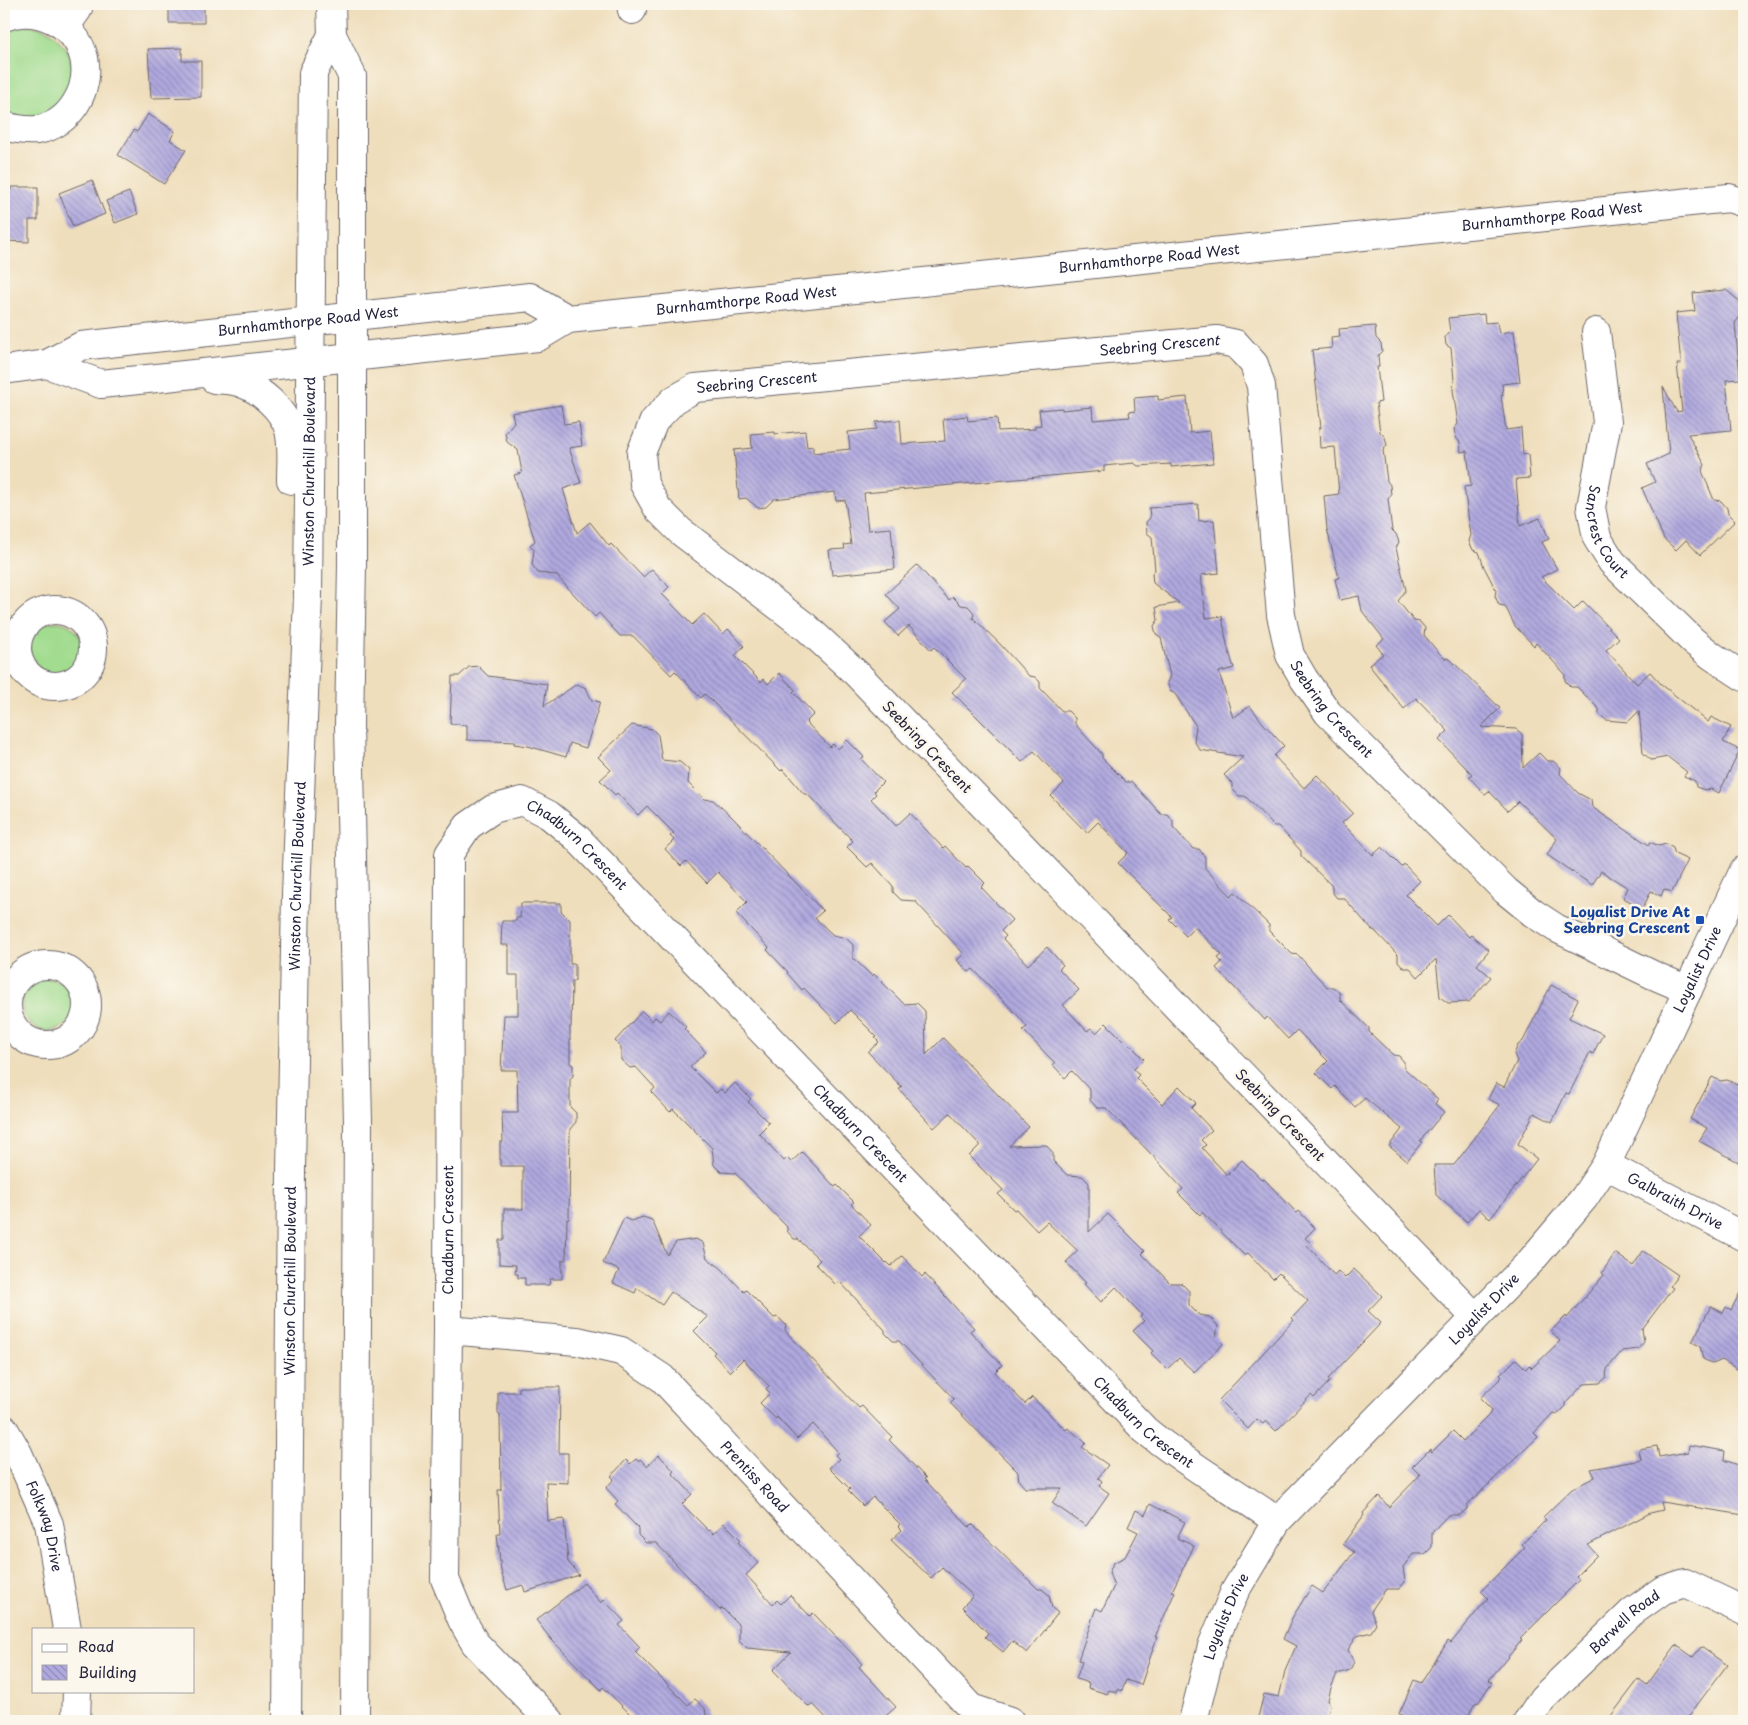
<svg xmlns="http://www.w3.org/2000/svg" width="1748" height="1725" viewBox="0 0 1748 1725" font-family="'Playpen Sans',sans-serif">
	<defs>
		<pattern id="building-back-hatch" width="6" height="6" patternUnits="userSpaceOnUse" patternTransform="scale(1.25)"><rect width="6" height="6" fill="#b0a9df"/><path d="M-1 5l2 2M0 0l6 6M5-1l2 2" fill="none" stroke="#8f89b6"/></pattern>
	</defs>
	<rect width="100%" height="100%" fill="#fbf7ec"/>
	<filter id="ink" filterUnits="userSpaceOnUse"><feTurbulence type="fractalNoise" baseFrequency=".02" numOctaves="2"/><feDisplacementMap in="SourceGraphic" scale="10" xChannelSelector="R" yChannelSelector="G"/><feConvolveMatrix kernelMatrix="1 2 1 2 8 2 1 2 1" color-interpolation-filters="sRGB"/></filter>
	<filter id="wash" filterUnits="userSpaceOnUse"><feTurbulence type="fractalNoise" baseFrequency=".0096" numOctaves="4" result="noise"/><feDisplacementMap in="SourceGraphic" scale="20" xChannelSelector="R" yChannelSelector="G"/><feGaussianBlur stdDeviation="1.12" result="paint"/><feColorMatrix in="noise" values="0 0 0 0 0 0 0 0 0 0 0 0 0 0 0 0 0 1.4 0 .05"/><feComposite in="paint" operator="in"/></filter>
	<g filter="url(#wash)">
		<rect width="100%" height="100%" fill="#efdebc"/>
		<!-- grass -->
		<path fill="#a1dc8f" stroke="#627f65" d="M24 24C31 26 40 27 46 30 50 31 53 35 55 37 77 56 78 80 60 102 53 111 43 118 30 118 22 119 12 115 4 113V30Z
			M30 648a26 26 0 1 1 52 0a26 26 0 1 1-52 0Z
			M22 1005a26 26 0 1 1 52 0a26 26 0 1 1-52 0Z"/>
		<g id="blocks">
			<!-- building -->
			<path fill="url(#building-back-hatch)" d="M169 4H204V23H169Z
				M182 48V61H201V97L151 98 148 49Z
				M148 114 175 131 170 140 186 150 164 184 118 155 134 130 137 132Z
				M92 180 105 214 73 227 59 193Z
				M11 187H38V220H29V242L4 241V190H11Z
				M129 192 138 214 115 223 106 201Z
				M1726 290 1742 303 1743 313 1735 323 1740 379 1726 380 1731 430 1688 434 1705 465 1702 471 1714 500 1721 501 1727 508 1728 514 1735 521 1700 555 1686 540 1676 550 1664 539 1642 488 1655 482 1647 464 1669 454 1663 387 1677 412 1682 411 1677 364H1681L1676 313 1695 311 1693 293Z
				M1484 314 1485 323 1497 322 1499 333 1514 331 1520 382 1502 384 1503 395H1501L1506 430 1521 428 1523 455 1528 454 1530 478 1516 479 1520 526 1540 518 1549 539 1542 542 1557 569 1541 577 1574 610 1583 601 1619 638 1606 650 1637 684 1650 672 1661 684 1708 722 1711 717 1731 727 1723 742 1740 750 1719 793 1711 789 1705 790 1696 787 1695 781 1684 776 1687 772 1668 757 1651 760 1643 753 1639 711 1628 722 1606 720 1599 714V709L1577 687H1571L1565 681V674L1536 643 1534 646 1515 626 1505 606 1499 605 1495 596 1496 590 1484 567 1479 552 1473 550 1469 541 1471 535 1464 487 1471 486 1467 451 1461 452 1460 442 1456 438 1454 429 1458 424 1453 390 1454 380 1451 348 1446 345 1445 337 1450 331 1448 318Z
				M1375 326 1376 338 1381 343 1382 351 1378 355 1379 367H1377L1381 402 1376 403 1380 432 1385 437 1387 446 1383 450 1387 481 1390 485 1391 495 1388 499 1391 523 1392 530 1396 534 1399 542 1396 548 1406 590 1398 601 1414 621 1420 622 1425 628 1424 635 1438 652 1444 658 1450 659 1500 708 1481 727 1516 729 1522 734 1523 768 1539 753 1547 761H1553L1561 768 1560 774 1578 793 1591 800 1592 807 1602 814 1649 845 1650 842 1659 846 1666 844 1673 848 1675 854 1688 860 1672 892 1664 889 1661 896 1651 891 1643 908 1623 898 1628 888 1601 871 1592 885 1547 855 1557 839 1518 801 1508 811 1489 791 1485 794 1469 777 1472 774 1439 740 1448 731 1416 698 1404 709 1369 665 1383 654 1376 645 1384 639 1362 611 1359 596 1340 600 1335 579 1339 578 1327 529 1324 496 1339 494 1335 447 1320 448 1319 428H1321L1312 350 1332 348 1331 338 1340 337 1339 329Z
				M1158 396V400L1187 397 1190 433 1210 431 1213 463 1171 467V464L1138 466 1134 463 1104 466V471L864 493 868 530 891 528 895 569 832 575 829 550 845 549 844 545 851 544 845 500 836 501 835 492 774 499 766 507 758 508 746 498 739 499 734 450 752 448 751 434 775 432V434L805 431 807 447 813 446V453L850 449 848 432 877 429 876 422 900 420 902 444 945 441 943 419 967 416 968 421 997 418 998 431 1035 429V426L1041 425 1039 410 1062 408V410L1092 407 1093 420 1130 417 1129 412 1135 411 1134 398Z
				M561 405 564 424 579 422 582 446 569 448 581 483 563 489 577 533 590 522 609 546 611 544 643 577 652 569 669 587 662 594 692 625 704 614 723 634 728 629 744 646 735 656 761 682 764 679 768 684 779 673 795 690 793 692 814 714 806 722 830 747 833 744 838 749 847 740 864 757 861 759 883 782 874 791 876 794 871 799 896 826 910 813 943 848 945 846 966 868 968 866 985 883 981 887 1012 920 1001 931 1006 936 1003 939 1028 965 1047 947 1063 965 1059 969 1079 990 1063 1005 1087 1031 1091 1028 1096 1033 1106 1023 1128 1045 1129 1044 1144 1059 1134 1069 1139 1075 1136 1078 1162 1104 1179 1086 1196 1103 1191 1108 1212 1130 1201 1140 1206 1145 1202 1148 1227 1175 1242 1160 1263 1181 1264 1179 1297 1213 1299 1211 1315 1228 1305 1238 1310 1242 1307 1245 1334 1275 1338 1271 1345 1278 1354 1269 1382 1296 1368 1311 1381 1323 1328 1379 1330 1381 1314 1398 1311 1395 1276 1431 1266 1421 1263 1424 1257 1419 1248 1429 1219 1400 1294 1320 1292 1318 1308 1301 1279 1273 1273 1279 1248 1253 1245 1256 1202 1212 1200 1215 1178 1193 1183 1189 1152 1155 1106 1108H1097L1090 1100V1090L1072 1071 1065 1078 1053 1065 1055 1063 1023 1030 1027 1027 1019 1017 973 969 969 972 957 960 964 954 915 901 901 900 893 892V886L872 863 867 867 847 847 853 841 807 794H804L783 769 781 771 705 694 701 698 675 671 671 675 633 636H620L599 613 595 617 556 575 538 573 532 565 534 550 530 545 535 541 514 475 522 473 518 450 507 442 505 433 514 422 512 413Z
				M1198 504 1199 521 1214 520 1219 573 1201 575 1206 618 1222 616 1227 645 1234 668 1219 672 1233 718 1250 706 1263 723 1284 746 1274 756 1304 788 1317 775 1353 813 1342 823 1373 855 1382 847 1402 867 1404 864 1420 881 1406 895 1437 926 1448 915 1469 937 1471 935 1489 950 1477 965 1491 977 1469 1002 1448 1003 1440 997 1436 959 1418 977 1410 968H1404L1398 961V955L1374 930H1372L1344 898H1337L1332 892V886L1301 856V851L1278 826H1274L1245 796H1239L1232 789V783L1224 775 1243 757 1200 750 1194 741 1196 726 1175 694 1170 691 1167 682 1170 676 1161 638 1156 634 1154 626 1158 620 1156 607 1179 603 1153 583 1152 573 1155 570 1152 537 1147 533 1146 522 1150 518 1149 508Z
				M917 565 949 600 953 597 961 605 968 606 974 613 973 618 999 643 1029 676 1035 677 1040 682V688L1062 711H1068L1075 718V724L1102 754V758L1126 782H1132L1161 814H1167L1173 821V827L1193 849H1199L1205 857V868L1231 896 1235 892 1269 925V931L1292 954 1298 955 1327 987H1333L1340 993V1000L1369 1028V1032L1393 1055 1399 1056 1404 1062V1068L1438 1099 1435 1104 1444 1112 1420 1141 1422 1142 1407 1161 1389 1146 1402 1129 1365 1098 1355 1107 1335 1086 1332 1089 1316 1073 1328 1061 1297 1030 1288 1039 1267 1017 1265 1020 1249 1003 1216 968 1222 962 1218 958 1222 955 1195 927 1186 936 1169 919 1172 917 1118 863 1128 853 1098 822 1087 833 1051 796 1064 783 1034 751 1022 762 952 692 966 679 934 647 931 650 909 626 898 636 885 622 900 609 886 594Z
				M478 666 488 676 547 684 544 706 577 684 586 688 592 700 600 702 586 748 570 743 566 757 528 746 514 744 515 742 467 740V725L450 724 452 676H459L469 667Z
				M632 725 652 729 658 735 662 760 680 762 689 770 688 783 704 799 713 800 731 816 823 911 815 918 833 935 846 938 853 945V958L872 976 874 974 904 1004 917 1003 925 1011 926 1055 943 1038 1029 1127 1009 1146 1046 1145 1053 1153V1161L1067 1175 1082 1176 1089 1183V1232L1108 1214 1145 1251 1142 1254 1170 1283H1181L1189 1291V1305L1199 1315 1210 1317 1218 1326 1216 1337 1223 1344 1194 1372 1179 1358 1167 1369 1151 1353 1153 1351 1133 1331 1144 1321 1140 1317 1142 1315 1116 1287 1101 1302 1084 1284 1086 1283 1066 1262 1078 1251 1047 1222 1037 1231 1016 1209 1014 1210 998 1194 1003 1190 969 1156 980 1145 950 1113 934 1128 899 1089 902 1087 868 1052 879 1042 875 1038 877 1037 850 1010 837 1023 804 988 802 990 787 973 788 972 767 950 769 948 736 913 747 902 718 872 707 883 686 861 681 866 665 849 674 840 670 836 674 833 647 806 638 815 617 793 615 795 600 780 611 770 598 757Z
				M521 903H561V911L570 920V964H575V981H572L571 1027H570V1063L573 1065V1076L570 1079V1107L576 1113V1122L570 1129 569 1219H567L566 1260H562V1279H550L549 1285H525V1278H518V1274H515L516 1265 499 1264V1240H504V1209H523V1166H500V1142H503L502 1113H518L517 1070H501L504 1015H518V975H509V945H501L502 921H516V918H520Z
				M1551 985 1578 999 1569 1018 1603 1034 1593 1054 1590 1052 1569 1094 1566 1093 1552 1122 1534 1113 1518 1144 1537 1159 1490 1219 1479 1209 1467 1222 1436 1195 1434 1165H1454L1500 1105 1488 1099 1496 1083 1504 1087 1517 1061 1514 1054 1518 1045 1523 1041Z
				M642 1011 652 1021 655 1017 660 1021 669 1011 686 1027 684 1029 706 1052 690 1067 716 1093 721 1089 725 1093 735 1083 751 1099 748 1102 769 1123 759 1133 784 1161 787 1158 791 1162 802 1152 835 1187 837 1185 854 1202 851 1204 871 1225 859 1236 886 1263 887 1262 891 1266 902 1256 922 1277 925 1274 974 1328 970 1331 1002 1365 995 1372 1025 1404 1032 1397 1066 1430 1068 1428 1086 1443 1082 1447 1108 1465 1098 1478 1102 1481 1099 1486 1109 1493 1086 1526 1052 1503 1062 1488H1025L1019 1481 1018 1472 950 1403 954 1399 899 1341H893L885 1333V1330L840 1282 836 1285 816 1264 820 1260 798 1239H794L787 1231V1227L735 1173 721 1172 714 1165 712 1148 673 1109 670 1112 651 1092 655 1088 636 1067 630 1068 621 1060V1047L615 1041Z
				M1712 1077 1721 1081 1727 1080 1744 1087V1165L1699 1141 1707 1128 1690 1119Z
				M643 1217 652 1220 667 1255 676 1242 696 1239 703 1243 707 1258 721 1268 744 1292 746 1290 774 1318 778 1317 786 1325 785 1330 792 1338 859 1408 862 1406 892 1437 889 1440 926 1478 924 1479 969 1527 972 1524 1038 1589H1042L1049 1595 1052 1608 1058 1613 1027 1653 1012 1641 1003 1652 985 1637 988 1633 962 1607 973 1596 942 1567 931 1578 891 1540 902 1530 898 1526 900 1524 873 1497 863 1506 848 1491 850 1489 829 1468 839 1459 835 1455 838 1452 813 1424 797 1439 777 1417 776 1419 760 1403 770 1393 766 1389 769 1386 743 1359 730 1372 713 1354 715 1352 694 1331 708 1317 671 1292 662 1305 637 1288 635 1293 613 1283 619 1270 603 1263 624 1218 631 1221Z
				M1643 1251 1678 1275 1670 1286 1673 1288 1642 1329 1644 1342 1638 1349 1622 1351 1607 1369 1606 1378 1600 1383 1584 1384 1566 1403V1406L1558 1414 1553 1413 1534 1433 1538 1437 1467 1505V1509L1459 1515H1448L1432 1532V1547L1425 1554H1413L1403 1567 1405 1582 1399 1589H1386L1371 1611 1376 1624 1371 1632 1357 1636 1348 1650 1354 1662 1350 1670 1337 1674 1331 1688 1328 1700 1330 1705 1328 1714 1325 1717 1324 1721H1257L1264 1694 1279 1697 1285 1671 1296 1646 1283 1639 1292 1618 1312 1586 1323 1593 1354 1552 1343 1544 1364 1515 1363 1513 1379 1496 1389 1507 1420 1475 1412 1467 1430 1449 1432 1452 1453 1431 1463 1441 1489 1415 1492 1410 1480 1398 1502 1377 1500 1375 1516 1359 1526 1369 1529 1365 1532 1368 1560 1341 1551 1331 1566 1316 1567 1318 1604 1275 1602 1273 1615 1253 1633 1266Z
				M1744 1285V1373L1722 1360 1713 1364 1703 1359 1700 1346 1692 1342 1711 1306 1723 1313 1726 1307 1731 1310Z
				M519 1387H560L559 1453H568V1483L546 1482 548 1521 564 1519 568 1562 579 1575 525 1592 523 1585 507 1590 501 1571 497 1534H500L498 1490H501L500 1414H498V1392H519Z
				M1689 1445 1725 1451 1724 1460 1744 1467V1515L1661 1502 1663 1510 1650 1513 1588 1545 1597 1555 1576 1576 1579 1580 1520 1639 1522 1640 1489 1680 1492 1682 1478 1703 1476 1702 1466 1721H1453L1447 1718 1440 1721H1416L1399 1714 1414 1680 1421 1683 1448 1641 1451 1643 1488 1598 1481 1591 1525 1547 1522 1544 1546 1520 1543 1517 1572 1489 1595 1477 1591 1469 1641 1460 1639 1449 1657 1446 1659 1457 1688 1452Z
				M659 1455 674 1471 672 1473 692 1494 682 1504 709 1531 710 1530 714 1534 724 1523 741 1540 738 1542 758 1563 746 1575 773 1604 777 1600 781 1604 790 1595 810 1616 813 1613 862 1664 859 1667 896 1707 880 1721H829L813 1704 809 1707 773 1670 791 1652 747 1648 739 1640V1625L722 1608 720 1610 656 1543H646L638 1535V1528L615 1504 618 1501 606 1488 614 1479 611 1476 626 1460 630 1464 636 1459 638 1461 640 1459 647 1466Z
				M1150 1504 1185 1522 1177 1538 1194 1546 1172 1591 1175 1592 1155 1637H1157L1141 1685 1126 1680 1122 1691 1118 1689 1117 1693 1109 1690 1107 1694 1088 1688 1089 1683 1076 1679 1082 1662 1078 1660 1096 1608 1102 1611 1114 1586 1109 1573 1113 1563 1125 1557 1138 1532 1128 1527 1136 1510 1145 1515Z
				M584 1583 601 1603 604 1600 624 1621 619 1625 640 1647 635 1652 688 1705 695 1699 705 1708 707 1721H637L603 1687 601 1690 551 1639 536 1620Z
				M1676 1645 1693 1657 1701 1647 1727 1665 1685 1721H1607L1639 1679 1647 1685Z"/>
		</g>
	</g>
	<g filter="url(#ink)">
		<use href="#blocks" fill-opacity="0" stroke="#6a6468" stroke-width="1"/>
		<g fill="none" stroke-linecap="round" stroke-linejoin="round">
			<defs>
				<g id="minor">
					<path d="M631 4 632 10"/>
					<path d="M4 17C36 4 76 23 84 58 91 89 70 125 37 130 25 131 15 129 4 126"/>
					<path d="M65 27 78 9V4"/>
					<path id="s1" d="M1596 332 1607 422 1591 507 1597 538 1612 562 1693 641 1712 656 1744 677"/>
					<circle cx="55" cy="648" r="38"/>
					<circle cx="47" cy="1005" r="40"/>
					<path id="s2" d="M1606 1165 1744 1237"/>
					<path id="s3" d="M1475 1317 857 674 806 627 680 531 658 509 644 484 641 453 654 421 674 400 695 388 1217 340 1236 344 1254 364 1261 386 1281 615 1290 655 1304 679 1328 713 1506 891 1533 913 1556 928 1653 975 1688 990"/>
					<path id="s4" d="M448 1330 577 1341 621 1351 662 1378 971 1708 1010 1721"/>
					<path id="s5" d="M4 1429 18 1453 49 1524 67 1629"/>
					<path d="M76 1721 77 1691"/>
					<path id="s6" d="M550 1721 475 1643 462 1620 445 1579 448 1330 449 854 468 826 493 809 522 801 549 815 576 837 1145 1430C1186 1464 1233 1490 1277 1521"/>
					<path id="s7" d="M1193 1721 1212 1646 1235 1591 1277 1521 1530 1262 1584 1198 1606 1165 1744 870"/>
					<path id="s8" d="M1528 1721 1543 1698 1632 1612 1663 1590 1685 1583 1744 1611"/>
				</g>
				<g id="major">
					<path d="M331 4 332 35 352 76V565L349 725 358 1122 355 1721"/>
					<path id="s9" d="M47 364 101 384 538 337 568 319 1729 198 1744 203"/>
					<path id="s10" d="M4 370 47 364 81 346 530 297 568 319"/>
					<path d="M214 379C223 380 233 380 241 383 261 390 283 409 289 430 293 446 291 464 291 480"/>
					<path id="s11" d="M287 1721 291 1171 296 894 308 596 313 73 332 35"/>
				</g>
			</defs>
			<!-- minor casing -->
			<use href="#minor" stroke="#6a6468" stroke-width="30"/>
			<!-- major casing -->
			<use href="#major" stroke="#6a6468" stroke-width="30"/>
			<!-- minor -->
			<use href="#minor" stroke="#fff" stroke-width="28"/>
			<!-- major -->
			<use href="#major" stroke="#fff" stroke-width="28"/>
		</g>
	</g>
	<!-- markers -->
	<rect fill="#1a4fb4" stroke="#fbf7ec" stroke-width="2" x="1695" y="915" width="10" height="10" rx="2.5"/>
	<g text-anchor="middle" stroke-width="5" stroke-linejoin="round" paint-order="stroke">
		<!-- street labels -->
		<g font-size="14" fill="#22223b" stroke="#fbf7ec">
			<text dy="5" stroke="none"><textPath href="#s9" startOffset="1521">Burnhamthorpe Road West</textPath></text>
			<text dy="5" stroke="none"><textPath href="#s9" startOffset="1116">Burnhamthorpe Road West</textPath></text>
			<text dy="5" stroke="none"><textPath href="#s9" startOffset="711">Burnhamthorpe Road West</textPath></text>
			<text dy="5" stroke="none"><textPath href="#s10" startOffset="310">Burnhamthorpe Road West</textPath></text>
			<text dy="5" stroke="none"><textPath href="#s3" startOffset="1765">Seebring Crescent</textPath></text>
			<text dy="5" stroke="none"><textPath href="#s3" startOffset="1360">Seebring Crescent</textPath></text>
			<text dy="5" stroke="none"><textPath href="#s11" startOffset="1250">Winston Churchill Boulevard</textPath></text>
			<text dy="5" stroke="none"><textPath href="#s1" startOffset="206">Sancrest Court</textPath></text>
			<text dy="5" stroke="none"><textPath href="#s3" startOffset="2231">Seebring Crescent</textPath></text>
			<text transform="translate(927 747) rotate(46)" y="5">Seebring Crescent</text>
			<text dy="5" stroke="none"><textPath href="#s6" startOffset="1069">Chadburn Crescent</textPath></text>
			<text dy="5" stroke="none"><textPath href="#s11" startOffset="845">Winston Churchill Boulevard</textPath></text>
			<text dy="5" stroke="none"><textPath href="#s7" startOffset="920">Loyalist Drive</textPath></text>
			<text transform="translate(1280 1115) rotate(46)" y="5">Seebring Crescent</text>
			<text dy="5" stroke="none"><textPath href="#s6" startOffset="1474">Chadburn Crescent</textPath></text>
			<text dy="5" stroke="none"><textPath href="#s2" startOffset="78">Galbraith Drive</textPath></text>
			<text dy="5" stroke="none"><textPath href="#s6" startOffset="528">Chadburn Crescent</textPath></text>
			<text dy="5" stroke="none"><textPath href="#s11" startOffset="440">Winston Churchill Boulevard</textPath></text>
			<text dy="5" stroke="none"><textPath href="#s7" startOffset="515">Loyalist Drive</textPath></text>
			<text dy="5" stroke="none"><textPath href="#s6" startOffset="1879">Chadburn Crescent</textPath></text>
			<text dy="5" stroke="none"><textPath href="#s4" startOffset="359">Prentiss Road</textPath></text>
			<text dy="5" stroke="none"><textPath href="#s5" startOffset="106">Folkway Drive</textPath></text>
			<text dy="5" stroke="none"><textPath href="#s7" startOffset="110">Loyalist Drive</textPath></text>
			<text dy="5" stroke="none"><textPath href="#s8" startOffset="139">Barwell Road</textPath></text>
		</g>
		<!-- transit labels -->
		<g font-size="14" font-weight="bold" fill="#164399" stroke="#fbf7ec" text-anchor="end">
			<text x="1690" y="917">Loyalist Drive At<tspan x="1690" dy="16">Seebring Crescent</tspan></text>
		</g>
	</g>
	<!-- margin -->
	<rect width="1748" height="1725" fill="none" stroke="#fbf7ec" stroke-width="20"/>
	<!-- legend -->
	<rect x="32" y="1628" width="162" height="65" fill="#fbf7ec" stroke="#a4a2a5"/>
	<rect x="42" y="1644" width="25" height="8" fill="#ffffff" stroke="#a4a2a5"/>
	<text x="78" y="1652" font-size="15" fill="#22223b">Road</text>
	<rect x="42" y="1665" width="25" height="15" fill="url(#building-back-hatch)" stroke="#a4a2a5"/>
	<text x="78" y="1678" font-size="15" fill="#22223b">Building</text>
</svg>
